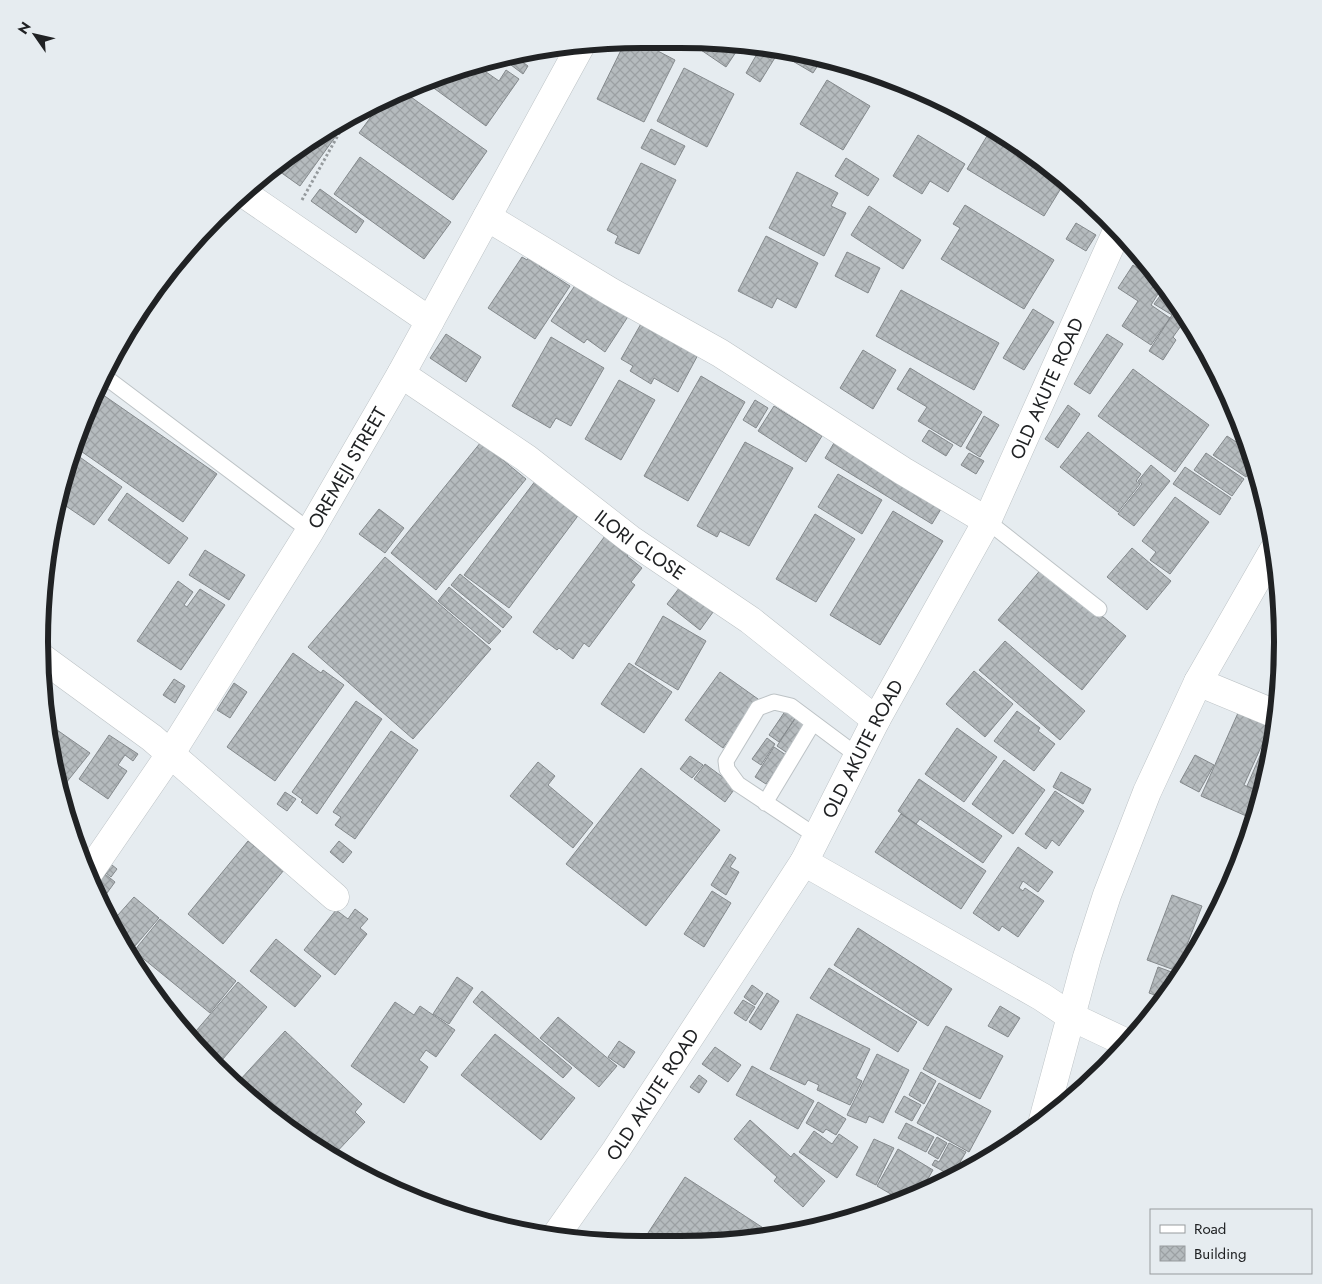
<svg xmlns="http://www.w3.org/2000/svg" width="1322" height="1284" viewBox="0 0 1322 1284" font-family="Jost,sans-serif">
	<defs>
		<pattern id="building-cross-hatch" width="8" height="8" patternUnits="userSpaceOnUse" patternTransform="scale(1.25)"><rect width="8" height="8" fill="#b5bbbe"/><path d="M0 0l8 8M0 8l8-8" fill="none" stroke="#9ba0a3"/></pattern>
	</defs>
	<rect width="100%" height="100%" fill="#e6ecf0"/>
	<!-- building -->
	<path fill="url(#building-cross-hatch)" stroke="#84898c" d="M635 39 675 60 644 122 597 99 626 40Z
		M683 41H699L693 49Z
		M707 42 742 43 726 67 701 50Z
		M761 47 776 56 760 82 746 73Z
		M782 49 822 59 813 73 779 53Z
		M516 57 528 66 523 74 511 65Z
		M476 65 499 81 506 70 519 79 486 126 424 81Z
		M684 68 734 94 707 147 657 121Z
		M827 80 870 106 843 150 800 124Z
		M401 90 487 151 453 200 359 133 384 99Z
		M331 128 338 133 300 186 276 169 282 161 307 141Z
		M651 129 685 146 675 165 641 148Z
		M990 131 1039 161 1066 180 1044 216 967 169Z
		M918 135 965 164 948 192 930 181 922 194 893 176Z
		M360 157 451 222 424 259 334 194Z
		M846 158 879 179 868 196 835 176Z
		M641 163 676 180 639 254 615 243 618 236 607 230Z
		M797 172 838 193 831 206 846 213 824 256 769 228Z
		M320 189 364 221 356 233 311 201Z
		M965 205 1054 260 1024 309 941 259 960 228 953 224Z
		M869 206 921 240 903 269 851 235Z
		M1076 223 1096 235 1086 251 1066 239Z
		M766 236 818 263 796 308 777 298 772 308 738 291Z
		M847 252 880 268 868 293 835 276Z
		M531 253 543 261 539 266 570 286 535 339 488 308 522 257 527 260Z
		M1133 265 1163 286 1151 305 1170 318 1151 345 1122 326 1138 301 1118 288Z
		M578 281 629 315 605 352 587 339 584 343 551 321Z
		M1165 289 1169 292 1188 322 1186 325 1183 323 1173 337 1176 340 1163 360 1149 351 1172 315 1154 304Z
		M901 290 999 343 974 390 876 336Z
		M1033 309 1054 322 1024 370 1003 358Z
		M642 322 699 353 678 392 654 378 651 384 630 371 633 366 621 359Z
		M1194 332 1208 354 1189 341Z
		M446 334 481 357 466 382 430 358Z
		M1107 334 1123 344 1090 394 1074 384Z
		M551 337 604 368 571 426 556 418 550 428 512 406Z
		M863 350 896 370 873 409 840 388Z
		M910 368 982 412 961 447 918 421 927 407 897 389Z
		M1133 369 1209 425 1175 472 1098 416Z
		M701 376 745 402 688 501 644 476Z
		M619 380 655 400 621 460 585 439Z
		M96 390 217 474 183 522 75 447 85 411Z
		M755 400 768 408 756 428 743 420Z
		M1068 405 1080 414 1058 448 1045 439Z
		M774 406 822 436 806 462 758 431Z
		M984 416 999 425 980 457 966 448Z
		M929 430 953 445 946 456 922 441Z
		M1088 432 1141 474 1136 481 1140 484 1118 512 1060 467Z
		M1227 436 1250 451 1255 464 1246 477 1213 455Z
		M837 438 944 504 932 524 825 458Z
		M481 442 526 479 436 590 391 553Z
		M745 442 793 468 749 546 720 531 717 537 697 526Z
		M74 453 122 487 94 525 60 502Z
		M969 453 984 461 976 474 961 465Z
		M1206 453 1244 479 1232 496 1194 470Z
		M1151 465 1170 481 1134 526 1118 514 1142 484 1138 481Z
		M1185 467 1231 498 1220 515 1173 484Z
		M838 474 882 500 862 534 818 507Z
		M539 476 583 509 509 608 464 575Z
		M127 493 188 538 169 564 108 520Z
		M1175 497 1209 522 1170 574 1150 560 1156 552 1142 541Z
		M379 509 404 528 385 553 359 534Z
		M893 511 943 541 880 645 830 615Z
		M815 514 855 539 816 602 776 579Z
		M605 536 629 553 627 556 642 568 631 582 635 585 589 647 584 643 573 659 559 648 557 650 533 632Z
		M1132 548 1171 581 1147 610 1107 577Z
		M205 550 245 575 229 600 189 575Z
		M385 557 491 649 413 739 308 647Z
		M1043 567 1126 636 1082 690 998 620Z
		M460 574 512 617 503 628 451 585Z
		M178 581 193 592 184 605 187 607 200 589 225 605 181 670 137 641Z
		M683 583 716 608 700 630 667 604Z
		M449 587 501 631 489 644 438 601Z
		M663 616 706 641 678 690 635 664Z
		M1005 641 1085 711 1060 740 979 670Z
		M1278 645 1281 646 1280 659 1272 653Z
		M293 653 321 673 323 670 344 685 275 781 227 747Z
		M629 663 672 692 644 733 601 704Z
		M974 671 1013 704 985 737 946 704Z
		M720 672 758 699 723 748 685 720Z
		M174 679 185 686 175 703 163 695Z
		M234 683 247 692 230 718 217 710Z
		M356 701 382 719 317 814 301 802 303 800 292 792Z
		M1242 704 1274 718 1244 785 1261 793 1253 819 1201 796Z
		M788 707 798 714 779 742 769 735Z
		M1017 711 1040 728 1038 731 1055 744 1034 771 994 741Z
		M798 714 810 722 789 754 777 746Z
		M47 723 90 753 58 793Z
		M957 728 997 757 964 802 925 774Z
		M1271 730 1275 732 1261 792 1247 786Z
		M391 731 418 750 355 839 335 825 341 817 333 812Z
		M109 735 138 754 133 761 125 755 118 765 127 771 108 799 79 779Z
		M767 738 775 744 761 765 752 759Z
		M774 747 786 755 766 784 755 777Z
		M1195 755 1214 765 1199 792 1180 782Z
		M690 756 703 765 692 778 680 769Z
		M1004 760 1045 790 1013 834 972 804Z
		M538 762 555 776 548 785 593 823 573 848 510 796Z
		M705 764 736 787 725 802 694 779Z
		M641 768 720 830 646 926 566 864Z
		M1061 772 1091 789 1083 804 1053 787Z
		M919 779 1002 836 983 863 920 819 916 824 898 811Z
		M1055 791 1084 811 1059 846 1052 840 1046 849 1025 834Z
		M285 792 296 799 287 811 277 804Z
		M901 814 986 871 961 909 875 852Z
		M248 841 284 870 223 944 188 914Z
		M339 841 352 852 343 863 330 852Z
		M1018 847 1053 872 1038 892 1023 881 1019 888 1023 891 1025 888 1044 901 1018 937 1002 926 999 931 973 913Z
		M730 854 736 858 730 867 739 872 726 895 711 885Z
		M107 861 117 869 111 877 101 869Z
		M100 870 115 882 99 904 91 883Z
		M712 891 731 903 704 947 684 934Z
		M1172 895 1202 906 1177 971 1147 960Z
		M134 897 159 918 129 953 110 924Z
		M355 909 368 919 360 928 367 934 335 975 304 950 336 910 348 919Z
		M1215 913 1202 944 1197 951Z
		M160 919 236 981 210 1013 134 951Z
		M858 928 952 989 928 1026 834 965Z
		M276 939 321 976 295 1007 250 971Z
		M1158 967 1177 974 1172 985 1163 998 1149 993Z
		M829 968 917 1022 898 1052 810 998Z
		M457 977 473 988 449 1024 433 1014Z
		M238 982 267 1007 217 1066 190 1038Z
		M752 985 763 993 755 1005 744 997Z
		M482 991 572 1068 563 1078 473 1002Z
		M767 993 779 1001 761 1030 749 1022Z
		M743 1000 755 1007 746 1021 734 1013Z
		M395 1002 414 1015 420 1006 455 1030 436 1057 426 1050 419 1060 428 1067 404 1103 351 1066Z
		M1000 1006 1020 1018 1008 1037 988 1026Z
		M797 1014 870 1049 856 1078 862 1081 850 1105 817 1090 819 1085 808 1080 805 1085 770 1069Z
		M558 1017 617 1066 599 1087 540 1038Z
		M946 1026 1003 1056 980 1099 923 1069Z
		M285 1031 362 1104 355 1112 365 1122 331 1158 286 1125 239 1081Z
		M495 1034 575 1098 541 1140 461 1075Z
		M619 1041 635 1052 624 1068 608 1057Z
		M715 1047 741 1065 728 1082 702 1064Z
		M877 1054 909 1070 883 1123 869 1116 866 1123 847 1115Z
		M752 1066 814 1101 798 1129 736 1095Z
		M921 1072 936 1081 924 1104 909 1095Z
		M699 1075 707 1081 699 1093 690 1087Z
		M939 1083 991 1111 969 1152 917 1123Z
		M904 1096 921 1105 912 1121 895 1112Z
		M818 1102 846 1119 836 1135 826 1129 823 1133 806 1123Z
		M750 1120 791 1157 794 1153 825 1181 803 1207 774 1181 777 1177 734 1139Z
		M906 1123 934 1137 926 1152 898 1138Z
		M814 1131 832 1144 839 1134 858 1147 837 1178 799 1152Z
		M937 1137 947 1143 938 1159 928 1153Z
		M874 1139 894 1148 876 1185 856 1175Z
		M949 1143 966 1152 952 1176 932 1165 935 1160 939 1162Z
		M898 1149 933 1170 919 1194 901 1200 877 1186Z
		M685 1177 774 1235 719 1244 642 1242Z"/>
	<g fill="none" stroke-linecap="round" stroke-linejoin="round">
		<defs>
			<path id="lane" d="M104 376 310 531
				M987 521 1099 609
				M765 803 813 723
				M816 836 738 784 727 769 726 761 758 708 774 702 791 706 858 756"/>
			<g id="street">
				<path d="M243 193 430 321"/>
				<path d="M487 217 611 292 720 353 903 471 987 521"/>
				<path id="s1" d="M401 374 526 458 630 539 750 620 876 720"/>
				<path d="M41 657 152 738 335 897"/>
				<path d="M1198 682 1278 715"/>
				<path d="M804 862 1042 997 1072 1017 1129 1044"/>
				<path id="s2" d="M88 874 171 753 310 531 401 374 581 45"/>
				<path d="M1042 1124 1087 957 1107 895 1147 792 1198 682 1273 551"/>
				<path id="s3" d="M554 1238 616 1150 804 862 876 720 987 521 1117 231"/>
			</g>
		</defs>
		<!-- lane casing -->
		<use href="#lane" stroke="#bdc3c6" stroke-width="17"/>
		<!-- street casing -->
		<use href="#street" stroke="#bdc3c6" stroke-width="29"/>
		<!-- path -->
		<path stroke="#959a9d" stroke-width="3" stroke-dasharray="2.5 2.5" stroke-linecap="butt" d="M302 200 347 119"/>
		<!-- lane -->
		<use href="#lane" stroke="#fff" stroke-width="15"/>
		<!-- street -->
		<use href="#street" stroke="#fff" stroke-width="28"/>
	</g>
	<g text-anchor="middle" stroke-width="5" stroke-linejoin="round" paint-order="stroke">
		<!-- street labels -->
		<g font-size="19" fill="#202224" stroke="#e6ecf0">
			<text dy="7" stroke="none"><textPath href="#s3" startOffset="984">OLD AKUTE ROAD</textPath></text>
			<text dy="7" stroke="none"><textPath href="#s2" startOffset="482">OREMEJI STREET</textPath></text>
			<text dy="7" stroke="none"><textPath href="#s1" startOffset="294">ILORI CLOSE</textPath></text>
			<text dy="7" stroke="none"><textPath href="#s3" startOffset="579">OLD AKUTE ROAD</textPath></text>
			<text dy="7" stroke="none"><textPath href="#s3" startOffset="174">OLD AKUTE ROAD</textPath></text>
		</g>
	</g>
	<!-- crop -->
	<path d="M0 0H1322V1284H0ZM642 48H680A594 594 0 0 1 1274 642V642A594 594 0 0 1 680 1236H642A594 594 0 0 1 48 642V642A594 594 0 0 1 642 48Z" fill="#e6ecf0" fill-rule="evenodd"/>
	<path fill="none" stroke="#202224" stroke-width="6" d="M642 48H680A594 594 0 0 1 1274 642V642A594 594 0 0 1 680 1236H642A594 594 0 0 1 48 642V642A594 594 0 0 1 642 48Z"/>
	<!-- legend -->
	<rect x="1150" y="1209" width="162" height="65" fill="#e6ecf0" stroke="#979b9e"/>
	<rect x="1160" y="1225" width="25" height="8" fill="#ffffff" stroke="#979b9e"/>
	<text x="1194" y="1234" font-size="15" fill="#202224">Road</text>
	<rect x="1160" y="1246" width="25" height="15" fill="url(#building-cross-hatch)" stroke="#979b9e"/>
	<text x="1194" y="1259" font-size="15" fill="#202224">Building</text>
	<!-- north arrow -->
	<g transform="translate(35 35) rotate(304)" stroke="#e6ecf0" stroke-width="4" paint-order="stroke">
	<path d="M0-4L9 19L0 12L-9 19Z" fill="#202224"/>
	<text y="-8" font-size="14" font-weight="bold" text-anchor="middle" fill="#202224">N</text>
	</g>
</svg>
